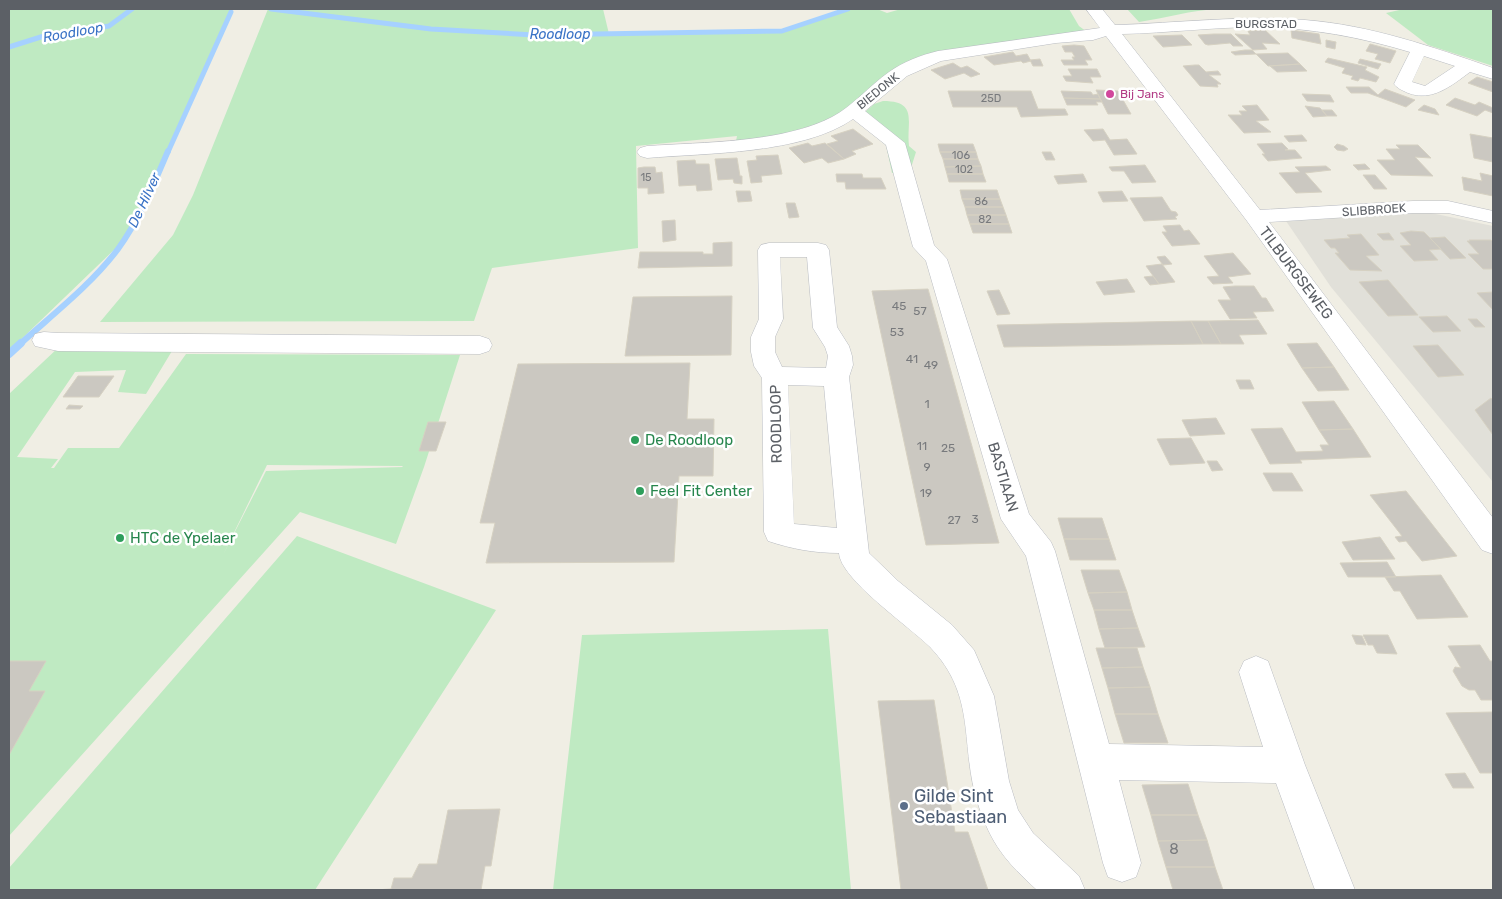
<svg xmlns="http://www.w3.org/2000/svg" width="1502" height="899" viewBox="0 0 1502 899" font-family="Rubik,sans-serif">
	<rect width="100%" height="100%" fill="#f0eee4"/>
	<!-- industrial -->
	<path fill="#e1e0d9" d="M1417 210 1493 226V482L1331 287 1284 218Z"/>
	<!-- green -->
	<path fill="#bfeac2" fill-rule="evenodd" d="M9 9H231L135 223 119 245 9 351Z
		M268 9H603L609 34 782 32 850 9H877L887 13 901 9H1069L1079 26 1087 32 934 53 845 111 817 124 781 135 736 141 737 136 636 146 638 248 492 268 474 321 100 322 173 235 193 195Z
		M1127 9H1218C1191 10 1166 18 1139 22Z
		M1404 9H1493V66L1428 45 1386 13Z
		M883 101C919 101 906 122 909 146L916 152 909 174 892 173 886 145 856 120 874 104Z
		M175 346 146 394 118 392 126 370 75 372 17 457 58 459 51 468H54L68 448H119L186 354 460 355 424 467 396 544 300 512 9 836V394L59 347ZM267 465 402 466 403 467 266 471 224 553Z
		M297 536 496 610 315 890H9V868Z
		M828 629 851 890H553L582 635Z"/>
	<g fill="none" stroke-linecap="round" stroke-linejoin="round">
		<!-- stream-far2 -->
		<path stroke="#a6d1ff" stroke-width="5" d="M271 9 431 29 534 35 782 31 848 9
			M9 47 44 36 109 26 132 9
			M168 152 231 12"/>
		<!-- stream-far1 -->
		<path stroke="#a6d1ff" stroke-width="6" d="M19 345C53 314 90 286 118 249 139 220 154 184 168 151"/>
		<!-- stream -->
		<path stroke="#a6d1ff" stroke-width="8" d="M9 354 21 343"/>
	</g>
	<!-- building -->
	<path fill="#cbc8c1" stroke="#d6d1c2" d="M1265 30 1280 44 1262 43 1267 49 1253 50 1235 34 1250 35 1248 31Z
		M1291 30 1319 34 1321 44 1292 38Z
		M1214 34H1231L1243 46H1233L1230 43 1208 45 1205 44 1198 35Z
		M1182 35 1192 45 1163 47 1153 36Z
		M1326 40 1336 42 1335 49 1326 47Z
		M1370 44 1396 51 1390 63 1375 59 1378 54 1366 51Z
		M1074 45 1084 46 1092 60H1085L1088 65H1064L1061 60H1074L1072 57H1075L1072 52H1065L1062 46Z
		M1245 50H1252L1256 54 1235 55 1231 52Z
		M1013 52 1016 56 1027 54 1031 61 1023 63 1021 61 994 65 984 57Z
		M1288 53 1300 64 1268 66 1256 54Z
		M1328 58 1367 67 1365 70 1379 77 1376 82 1360 78 1358 81 1351 79 1353 76 1342 73 1345 68 1325 62Z
		M1040 59 1043 66H1033L1030 60Z
		M1360 59 1381 64 1378 69 1358 63Z
		M953 63 961 68 967 66 980 74 971 77 964 73 945 79 931 70Z
		M1300 64 1307 71 1277 72 1270 66Z
		M1195 65H1199L1206 72 1218 71 1221 75H1209L1221 84H1217L1218 87 1200 86 1183 66Z
		M1068 69H1097L1101 77H1090L1093 83 1066 81 1063 76H1072Z
		M1477 77 1493 82V92L1468 83Z
		M1346 87H1369L1378 95 1385 89 1415 100 1406 107 1368 93H1351Z
		M1096 90 1118 91 1131 114H1108Z
		M948 91H1031L1038 109H1065L1068 115 1021 117 1017 107H953Z
		M1061 91 1091 92 1093 95 1098 94 1100 99 1064 98Z
		M1302 94 1330 95 1334 102 1307 101Z
		M1064 98 1100 99 1102 102H1096L1098 105H1067Z
		M1455 98 1475 105 1479 102 1493 108V113L1485 110 1477 116 1446 105Z
		M1257 105 1269 120 1256 121 1271 132 1244 133 1228 115H1242L1239 111H1247L1242 106Z
		M1424 105 1435 109 1439 115 1418 110Z
		M1305 106 1320 108 1327 116 1313 117Z
		M1322 110H1332L1337 116H1327Z
		M853 129 873 144 852 151 856 154 844 159 827 144 838 141 831 136Z
		M1103 129 1110 140 1127 139 1137 154 1114 155 1105 140 1093 141 1084 130Z
		M1470 134 1493 138V162L1474 158Z
		M1302 135 1307 141 1289 142 1284 136Z
		M808 143 812 146 825 143 844 159 828 163 822 158 804 163 789 148Z
		M1282 143 1288 149 1285 150H1295L1302 158 1268 161 1262 154H1265L1257 144Z
		M938 144H973L976 152H940Z
		M1337 144 1344 146 1348 149 1344 151 1337 150 1334 147Z
		M1396 145H1418L1431 158 1415 157 1433 176 1391 175 1377 160H1395L1386 149H1400Z
		M940 152H976L978 159H943Z
		M1042 152H1051L1055 160H1046Z
		M778 155 782 174 761 176 762 182 751 183 747 161 757 160 756 156Z
		M737 158 740 176H742V184L734 183 733 179 718 180 715 159Z
		M943 159H978L981 166 945 167Z
		M695 160 696 164H709L712 190 697 191 696 185 679 186 677 161Z
		M1365 164 1370 169 1358 170 1353 165Z
		M1145 165 1156 182 1132 183 1124 171H1112L1109 167Z
		M981 166 983 174H947L945 167Z
		M1326 166 1331 170 1305 173 1322 192 1296 193 1279 173 1300 172 1295 167Z
		M644 167H655L656 173 662 172 664 193 648 194V188H638V168Z
		M1480 173 1493 176V196L1464 190 1462 177 1482 181Z
		M836 174H862L863 178H881L886 189H846L845 182H837Z
		M947 174H983L986 182H949Z
		M1083 174 1087 182 1058 184 1054 176Z
		M1363 175H1375L1387 189H1374Z
		M960 190H997L1000 199H962Z
		M736 191H750L752 201 738 202Z
		M1122 191 1128 201 1103 202 1098 192Z
		M1162 197 1171 211 1176 212 1178 215 1175 217 1177 219 1144 221 1130 198Z
		M962 199H1000L1003 207H965Z
		M786 203H795L799 217 789 218Z
		M965 207H1003L1006 215H967Z
		M967 215H1006L1009 224H970Z
		M675 220 676 240 663 242 662 221Z
		M970 224H1009L1012 233H973Z
		M1180 225 1184 231 1189 230 1200 244 1172 246 1162 232H1167L1163 226Z
		M1411 231 1424 232 1441 249 1429 250 1438 260 1414 261 1400 246 1411 245 1400 233Z
		M1389 233 1394 240H1383L1377 234Z
		M1361 234 1379 255 1366 256 1382 271 1350 270 1335 253H1339L1335 248H1331L1324 240 1350 238 1347 235Z
		M1445 237 1466 258 1450 259 1430 238Z
		M1469 240H1491L1493 242V269H1483L1468 254H1479L1467 241H1470Z
		M732 242V266L638 268 640 252H703V254H713V243Z
		M1233 253 1251 274 1228 277 1233 283 1213 284 1207 277 1219 276 1204 256Z
		M1165 256 1172 264 1163 265 1157 257Z
		M1162 264 1175 282 1159 284 1146 266Z
		M1153 276 1159 284 1150 285 1144 277Z
		M1127 279 1135 292 1104 295 1096 282Z
		M1388 280 1418 315 1388 316 1359 282Z
		M1235 286H1254L1262 298H1266L1274 311 1253 312 1257 318 1230 319 1218 300H1231L1223 287Z
		M928 289 999 543 926 545 872 291Z
		M999 290 1010 314 997 315 987 291Z
		M1493 292V310L1477 293Z
		M732 296 731 355 625 356 633 297Z
		M1447 316 1461 331 1433 332 1419 317Z
		M1468 319H1477L1485 327H1475Z
		M1258 320 1267 334 1239 335 1244 344H1221L1208 321Z
		M1191 321H1208L1221 344H1203Z
		M1191 321 1203 344 1004 347 997 325Z
		M1317 343 1334 367 1302 368 1287 344Z
		M1438 345 1464 375 1438 377 1413 346Z
		M690 363 687 419H714L713 476H679L674 562 486 563 495 523H480L518 364Z
		M1334 367 1349 390 1318 391 1302 368Z
		M78 376H114L99 397H63Z
		M1236 380H1250L1254 389H1240Z
		M1491 398 1493 400V435L1475 410Z
		M1334 401 1353 429 1319 430 1302 402Z
		M69 405 83 406 80 409H66Z
		M1216 418 1225 434 1190 436 1182 420Z
		M428 422H446L436 451H419Z
		M1282 428 1296 452 1323 451 1320 445H1329L1319 430 1353 429 1371 457 1300 460 1302 463 1270 464 1251 429Z
		M1191 438 1205 463 1170 465 1157 439Z
		M1207 461H1217L1223 470 1212 471Z
		M1263 473H1292L1303 491H1273Z
		M1406 491 1457 556 1422 561 1406 541 1399 542 1395 537 1402 536 1370 495Z
		M1058 518H1102L1109 539H1064Z
		M1380 537 1395 559 1353 560 1342 542Z
		M1064 539H1109L1116 560H1070Z
		M1387 562 1396 577H1348L1340 563Z
		M1081 570H1119L1127 592 1088 593Z
		M1441 575 1468 617 1417 619 1400 591H1394L1385 577Z
		M1127 592 1132 610H1094L1088 593Z
		M1094 610H1132L1138 628 1099 629Z
		M1138 628 1145 647 1105 648 1099 629Z
		M1352 635 1362 636 1366 645 1356 644Z
		M1363 635H1388L1397 654 1377 653 1373 645H1368Z
		M1480 645 1490 661H1493V700H1481L1475 690H1469L1462 686 1453 671 1455 667 1461 668 1448 646Z
		M1096 648H1137L1143 667 1102 668Z
		M9 661H46L29 691H45L9 755Z
		M1143 667 1150 687 1108 688 1102 668Z
		M1150 687 1158 714H1115L1108 688Z
		M934 700 955 832H968L988 890H901L878 701Z
		M1493 712V773H1480L1446 713Z
		M1115 714H1158L1168 743H1124Z
		M1465 773 1474 788H1453L1445 774Z
		M1188 784 1198 815H1151L1142 785Z
		M500 809 491 866H485L481 890H374L391 889 394 878H412L419 864H437L448 810Z
		M1151 815H1198L1207 840 1158 841Z
		M1207 840 1215 867H1166L1158 841Z
		M1166 867H1215L1223 890H1173Z"/>
	<g fill="none" stroke-linecap="round" stroke-linejoin="round">
		<defs>
			<path id="minor" d="M1086 9H1102L1115 25C1178 23 1241 15 1305 20 1370 25 1433 47 1493 68V79L1470 72C1451 86 1432 102 1408 93 1402 90 1398 89 1394 84L1410 52C1360 37 1311 28 1259 27 1214 27 1168 33 1122 34L1260 210 1413 201H1448L1493 211V223L1448 213H1413L1269 222 1493 518V554L1482 550 1247 221 1106 36 1093 40 1056 43 941 61 907 76 865 111 905 143 934 245 947 259 1029 514 1051 542 1055 551 1109 744 1263 747 1239 672 1244 661 1256 656 1268 661 1305 765 1355 890H1315L1276 783 1119 780 1141 863 1136 877 1122 882 1108 877 1103 863 1026 556 1001 519 926 261 913 247 886 145 853 119C803 154 707 153 647 158L640 156 637 152 640 148 647 146C703 142 782 143 832 117 853 106 869 86 889 72 903 62 921 55 938 51L1100 28ZM1424 56 1455 66 1425 86 1412 82Z
				M769 243H818L826 245 829 250 837 327 849 346 852 356 853 365 849 377 869 553 898 581 952 625 974 650 994 696 1009 781 1018 810 1033 833 1079 876 1085 890H1037C1006 862 991 844 978 804 959 745 978 697 930 647 910 627 840 579 839 553 814 553 792 549 768 541L764 532 762 378 754 366 751 352V337L759 319 758 250 761 245ZM780 257H807L813 328 825 347 828 356 826 368 782 367 775 352V337L783 319ZM788 385 824 386 837 528 794 524Z
				M44 332 58 333 480 336 489 339 492 345 489 351 480 354 58 351 35 346 32 340 35 334Z"/>
		</defs>
		<!-- minor casing -->
		<use href="#minor" stroke="#b9bcc2" stroke-width="1"/>
		<!-- minor -->
		<use href="#minor" fill="#fff" fill-rule="evenodd"/>
	</g>
	<!-- markers -->
	<circle fill="#d1479c" stroke="#fff" stroke-width="2" cx="1110" cy="94" r="5"/>
	<g fill="#2e9e5b" stroke="#fff" stroke-width="2">
		<circle cx="635" cy="440" r="5"/>
		<circle cx="640" cy="491" r="5"/>
		<circle cx="120" cy="538" r="5"/>
	</g>
	<circle fill="#5c6f8a" stroke="#fff" stroke-width="2" cx="904" cy="806" r="5"/>
	<g text-anchor="middle" stroke-width="5" stroke-linejoin="round" paint-order="stroke">
		<!-- far-number labels -->
		<g font-size="11" fill="#787a7d">
			<text x="991" y="102">25D</text>
			<text x="961" y="159">106</text>
			<text x="964" y="173">102</text>
			<text x="646" y="181">15</text>
			<text x="981" y="205">86</text>
			<text x="985" y="223">82</text>
		</g>
		<!-- far-street labels -->
		<g font-size="12" fill="#5c6066" stroke="#fff">
			<text x="1266" y="28">BURGSTAD</text>
			<text transform="translate(878 91) rotate(-39)" y="4">BIEDONK</text>
			<text transform="translate(1374 210) rotate(-4)" y="4">SLIBBROEK</text>
		</g>
		<!-- far-hotel labels -->
		<g font-size="12" fill="#b23c85" stroke="#fff" text-anchor="start">
			<text x="1120" y="98">Bij Jans</text>
		</g>
		<!-- number labels -->
		<g font-size="12" fill="#787a7d">
			<text x="899" y="310">45</text>
			<text x="920" y="315">57</text>
			<text x="897" y="336">53</text>
			<text x="912" y="363">41</text>
			<text x="931" y="369">49</text>
			<text x="927" y="408">1</text>
			<text x="922" y="450">11</text>
			<text x="948" y="452">25</text>
			<text x="927" y="471">9</text>
			<text x="926" y="497">19</text>
			<text x="975" y="523">3</text>
			<text x="954" y="524">27</text>
		</g>
		<!-- far-water labels -->
		<g font-size="14" font-style="italic" fill="#3a73c6" stroke="#fff">
			<text transform="translate(73 32) rotate(-10)" y="5">Roodloop</text>
			<text x="560" y="39">Roodloop</text>
			<text transform="translate(144 200) rotate(-65)" y="5">De Hilver</text>
		</g>
		<!-- street labels -->
		<g font-size="15" fill="#5c6066" stroke="#fff">
			<text transform="translate(1296 273) rotate(53)" y="5">TILBURGSEWEG</text>
			<text transform="translate(776 424) rotate(-91)" y="5">ROODLOOP</text>
			<text transform="translate(1003 477) rotate(73)" y="5">BASTIAAN</text>
		</g>
		<!-- leisure labels -->
		<g font-size="15" fill="#27864d" stroke="#fff" text-anchor="start">
			<text x="645" y="445">De Roodloop</text>
			<text x="650" y="496">Feel Fit Center</text>
			<text x="130" y="543">HTC de Ypelaer</text>
		</g>
		<!-- near-number labels -->
		<g font-size="15" fill="#787a7d">
			<text x="1174" y="854">8</text>
		</g>
		<!-- near-service labels -->
		<g font-size="18" fill="#4e5e75" stroke="#fff" text-anchor="start">
			<text x="914" y="802">Gilde Sint<tspan x="914" dy="21">Sebastiaan</tspan></text>
		</g>
	</g>
	<!-- border -->
	<rect width="1502" height="899" fill="none" stroke="#5c6066" stroke-width="20"/>
</svg>
